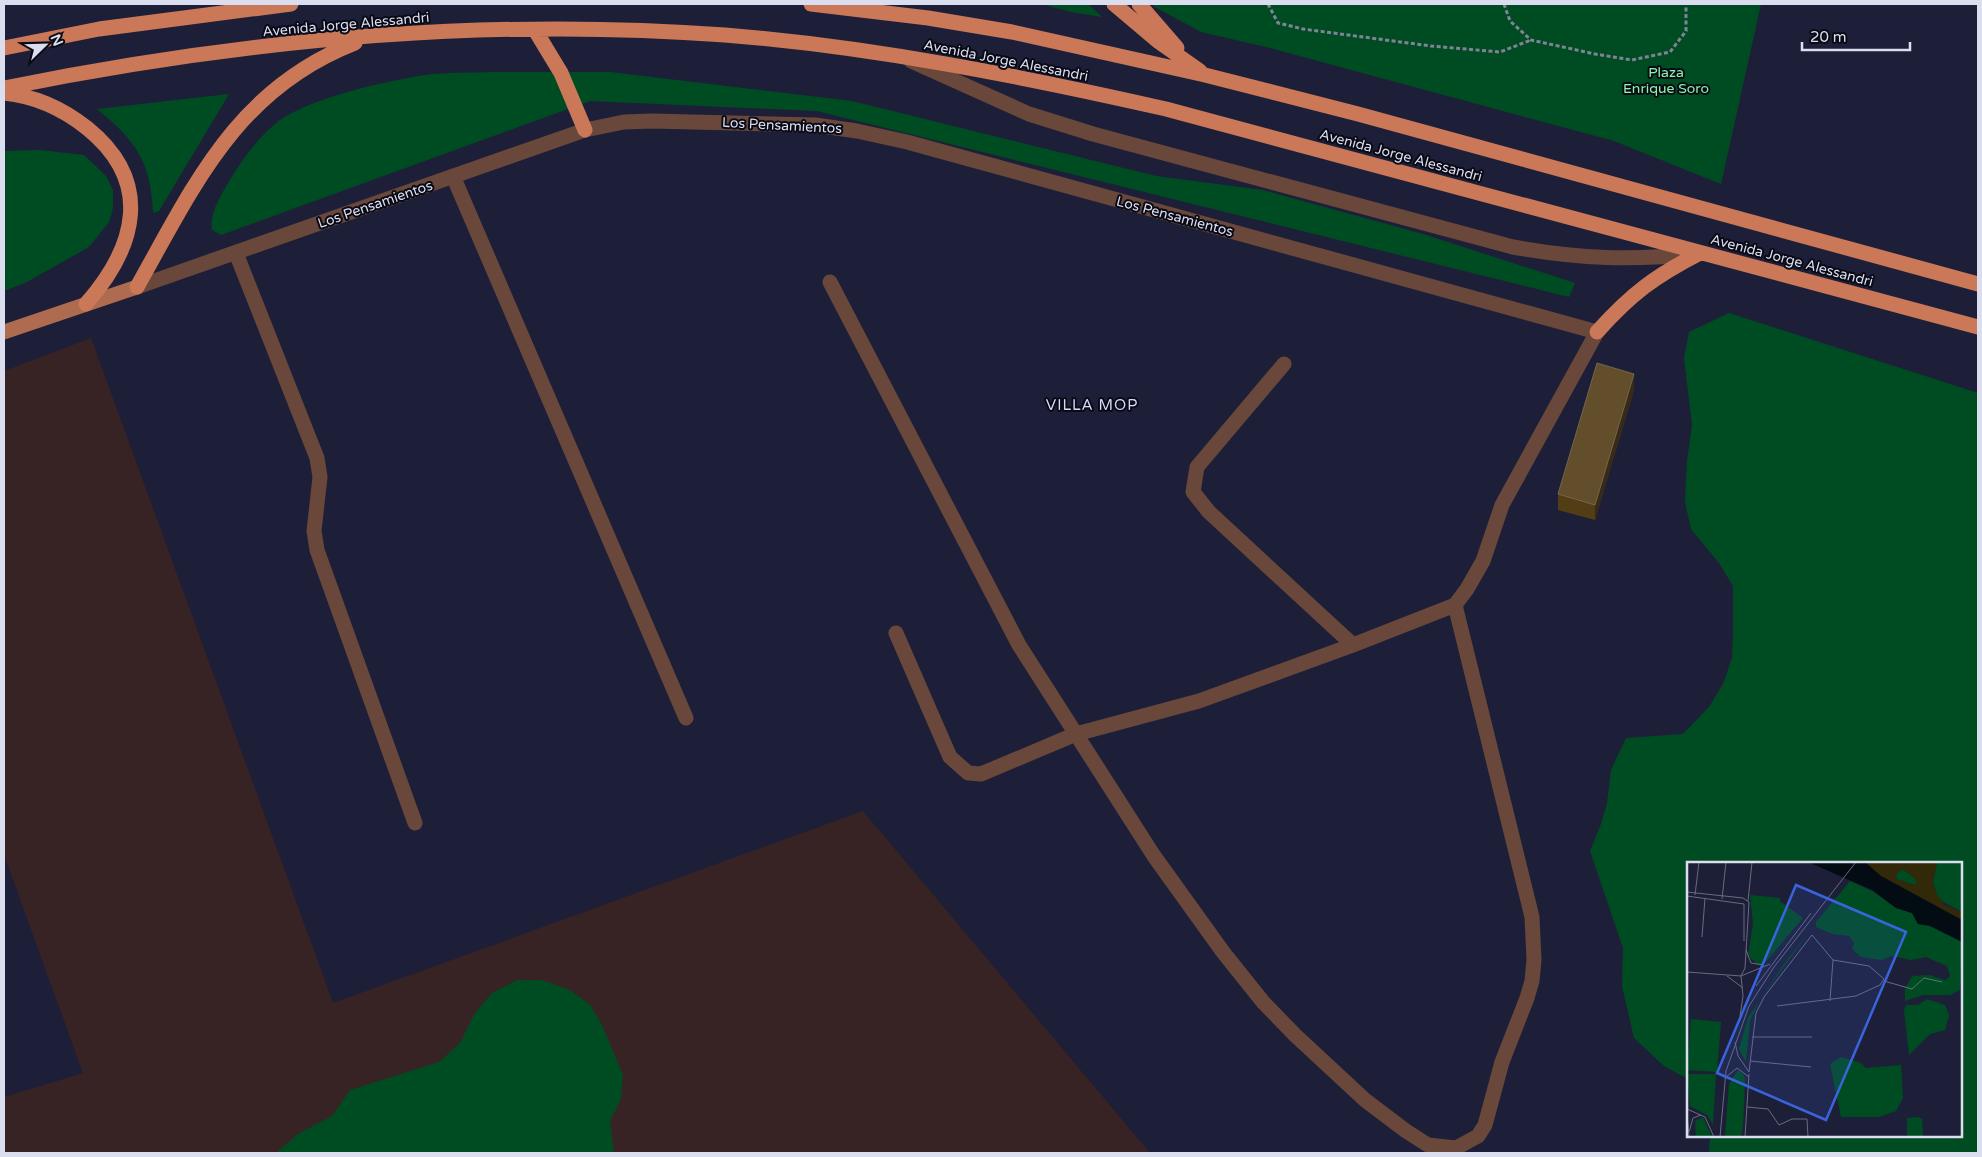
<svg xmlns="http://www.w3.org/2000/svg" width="1982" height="1157" viewBox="0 0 1982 1157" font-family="'Varela Round',sans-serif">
	<rect width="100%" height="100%" fill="#1d1f38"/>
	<!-- industrial -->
	<path fill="#372324" d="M91 338 333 1003 863 811 1150 1153H4V1097L83 1073 4 855V371Z"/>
	<!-- green -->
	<path fill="#004c22" d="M1041 4H1088L1102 17 1071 12Z
		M1152 4H1761L1721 184 1614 141 1266 47 1201 32 1155 7Z
		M494 72H610L852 101 1156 176 1263 190 1423 234 1575 283 1569 297 817 111 590 101 221 235 212 230C209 212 222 194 231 178 244 157 260 135 280 120 312 98 385 81 425 75 447 72 471 73 494 72Z
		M229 94 159 211 153 213C151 162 136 141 97 109Z
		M40 150 84 155 106 176 113 190V208L109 222 89 247 25 283 4 291V151Z
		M1729 313 1978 393V1153H1709L1710 1136H1961V863H1688V1079L1664 1066 1634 1038 1622 986 1623 948 1590 851 1601 824 1607 803 1611 770 1626 738 1683 734 1709 707 1723 684 1732 658 1733 634V586L1719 563 1691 529 1685 502 1687 461 1692 425 1684 358 1689 332Z
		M517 980H542L570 990 590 1005 602 1025 623 1075 621 1099 610 1121 614 1153H276L298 1134 332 1116 350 1090 439 1062 460 1043 475 1013 492 993Z"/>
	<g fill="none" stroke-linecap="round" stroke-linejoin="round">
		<!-- path -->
		<path stroke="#808397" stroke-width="3" stroke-dasharray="4 2.5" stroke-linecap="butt" d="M1268 4 1278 23 1303 29 1431 46 1500 52 1531 40
			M1504 4 1510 21 1531 40 1595 54 1632 60 1670 52 1686 31V4"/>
		<!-- minor -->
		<path stroke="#69473a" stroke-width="15" d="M911 61 1029 114 1093 134 1513 247C1579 259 1634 261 1700 253
			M453 176 686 718
			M236 253 317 458 320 477 314 531 317 550 415 823
			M137 287 585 130 624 122 652 121 815 125 857 131 907 142 1597 332 1502 505 1483 561 1467 589 1455 605 1532 917 1534 960 1532 981 1527 998 1502 1062 1485 1125 1478 1136 1456 1148 1428 1145 1406 1131 1365 1100 1295 1035 1263 1002 1223 952 1154 856 1019 645 830 282
			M1284 364 1197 467 1193 492 1209 512 1353 645
			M896 633 950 757 968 773 981 774 1076 734 1199 701 1353 645 1455 605"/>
		<!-- major -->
		<path stroke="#ae6b50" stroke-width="15" d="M4 332 137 287"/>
		<!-- highway -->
		<path stroke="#ca7858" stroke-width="15" d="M811 4 928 18 1012 32 1205 75 1358 114 1978 284
			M1114 4 1159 42 1200 71
			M1139 4 1177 48
			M535 30 561 73 585 130
			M4 48 99 29 291 4
			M4 88C240 40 484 17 725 35 874 47 1020 76 1166 109L1978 327
			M4 93C35 96 63 109 87 128 154 182 136 247 86 304
			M137 287C195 184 237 89 355 43
			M1597 332C1631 294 1655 276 1700 253"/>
	</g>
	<!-- wall -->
	<path fill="#533d14" d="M1634 390 1595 520 1558 510V494Z"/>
	<!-- shaded-wall -->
	<path fill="#372a18" d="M1634 374V390L1595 520V505Z"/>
	<!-- building -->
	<path fill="#624e2b" stroke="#75654a" d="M1597 363 1634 374 1595 505 1558 494Z"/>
	<g text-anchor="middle" stroke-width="4" stroke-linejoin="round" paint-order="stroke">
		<!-- street labels -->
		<g font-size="14" fill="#dbdeef" stroke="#090a15">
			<text transform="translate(346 24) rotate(-5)" y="5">Avenida Jorge Alessandri</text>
			<text transform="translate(1006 60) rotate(11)" y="5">Avenida Jorge Alessandri</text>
			<text transform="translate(782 125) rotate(3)" y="5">Los Pensamientos</text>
			<text transform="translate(1401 155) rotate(15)" y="5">Avenida Jorge Alessandri</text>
			<text transform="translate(375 204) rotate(-19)" y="5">Los Pensamientos</text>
			<text transform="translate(1175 216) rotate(15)" y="5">Los Pensamientos</text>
			<text transform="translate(1792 260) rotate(15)" y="5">Avenida Jorge Alessandri</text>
		</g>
		<!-- park labels -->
		<g font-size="14" fill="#8df5aa" stroke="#090a15">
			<text x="1666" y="77">Plaza<tspan x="1666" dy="16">Enrique Soro</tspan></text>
		</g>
		<!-- neighbourhood labels -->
		<g font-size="15" letter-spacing="1" fill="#d6dbfd" stroke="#090a15">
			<text x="1092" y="410">VILLA MOP</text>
		</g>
	</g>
	<!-- overview -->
	<g transform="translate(1687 862)">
		<rect width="275" height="275" fill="#1d1f38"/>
		<path d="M250 0H275V50L251 37 246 20ZM216 7 230 18 228 23 209 17 210 11ZM163 19 187 30 209 46 225 51 231 62 243 64 275 79 273 128 263 133H236L218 139V127L225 114 242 113 259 118 263 114 260 104 239 95 224 98 205 94 194 98 174 95 165 87 167 81 162 74 145 72 129 65V60ZM63 33 93 36V39L116 56 77 102 71 103 61 93 66 62ZM120 73 73 138 63 159 59 200 52 187 61 156 99 99ZM240 137 258 143 262 153 258 168 243 172 222 193 217 148 219 143H231ZM4 157 34 160 30 210 0 208ZM154 195 174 201 179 206 214 203 216 236 209 249 192 255H154L143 202ZM51 208 57 213 58 220 56 264 54 275H38L42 222ZM0 212H29L26 263 20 253 3 244ZM16 255 25 275H9L8 259ZM232 255 235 257 236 275H220V256Z" fill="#004c22"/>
		<path d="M178 0H250L246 19 249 31 257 43 275 50V58L194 14ZM216 7 230 18 228 23 209 17 210 11Z" fill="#312907" fill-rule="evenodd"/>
		<path d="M121 0H178L194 14 275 58V80L243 64 231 62 225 51 209 46 185 28Z" fill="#030c13"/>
		<path fill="none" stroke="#696b81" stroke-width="1" d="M0 30 56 36 62 40 58 106 54 114M8 33 12 0M0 34 57 42V79M35 37 39 0M61 39 65 0M15 75 18 36M59 88 64 101 77 103M0 110 54 114M40 114 56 126M197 119 225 127 237 116 255 120M69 124 124 51M143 139 146 98M53 154 56 134 54 114 83 102M65 175H125M48 180 51 194 62 210M63 199 124 205M62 210 69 151 77 135 125 73 146 98 182 104 197 117 193 123 169 134 90 144M39 215 50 206 62 215M60 245 81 247 92 263 105 257H120L121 275M0 247 18 255 27 275M0 251 2 275M2 270 6 256 14 253M33 275 39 209 62 144 87 105 169 0M58 275 62 212"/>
		<path fill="#3a64db" fill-opacity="0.15" stroke="#3a64db" stroke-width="2.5" d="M109 23 219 70 139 258 30 211Z"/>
		<rect width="275" height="275" fill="none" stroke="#dbdeef" stroke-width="2.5"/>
	</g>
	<!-- border -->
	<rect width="1982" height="1157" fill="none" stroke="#dbdeef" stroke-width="10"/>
	<!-- north arrow -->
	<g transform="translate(45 45) rotate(67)" stroke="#090a15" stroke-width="4" paint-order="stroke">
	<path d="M0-4L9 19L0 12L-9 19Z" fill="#dbdeef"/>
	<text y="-8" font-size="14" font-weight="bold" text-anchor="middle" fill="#dbdeef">N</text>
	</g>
	<!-- scale -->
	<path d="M1802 42v8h108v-8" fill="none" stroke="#dbdeef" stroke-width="2.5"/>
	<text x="1810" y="42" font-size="15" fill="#dbdeef" stroke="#090a15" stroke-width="4" paint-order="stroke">20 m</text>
</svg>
